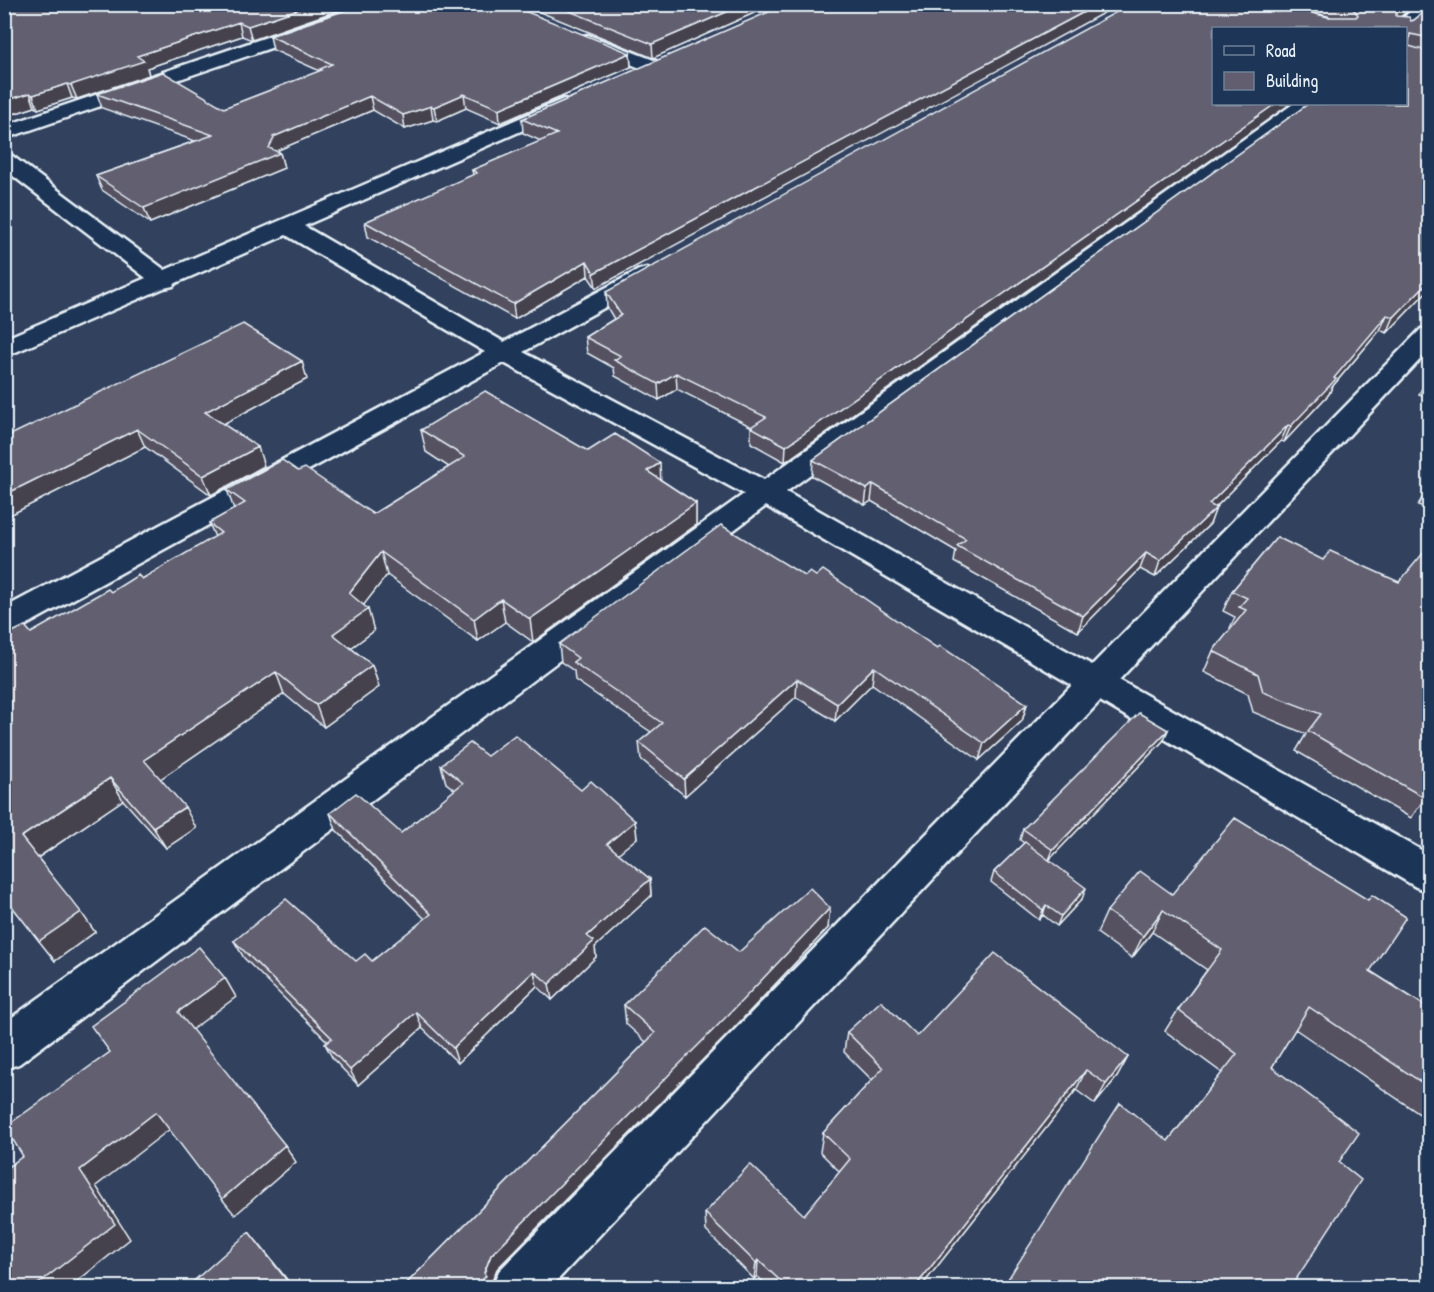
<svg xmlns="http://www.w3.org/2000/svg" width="1434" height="1292" viewBox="0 0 1434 1292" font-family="'Patrick Hand',sans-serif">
	<rect width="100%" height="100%" fill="#32415e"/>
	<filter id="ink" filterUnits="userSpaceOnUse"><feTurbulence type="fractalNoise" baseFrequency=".0167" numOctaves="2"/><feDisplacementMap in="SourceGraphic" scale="12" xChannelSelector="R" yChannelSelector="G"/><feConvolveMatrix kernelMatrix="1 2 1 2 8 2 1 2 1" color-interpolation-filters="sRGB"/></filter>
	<g filter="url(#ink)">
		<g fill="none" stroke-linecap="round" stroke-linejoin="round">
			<defs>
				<path id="minor" d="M364 4H390L388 8 4 139V126Z
					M1244 4H1274L1348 24 1351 28H1324L1246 8Z
					M1418 4H1430V12L1407 32 1406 28H1393Z
					M588 35 659 62 661 66 659 70H645L582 44 579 40 582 36Z
					M564 99 571 101 574 105 571 109 304 226 504 342 639 270 647 268 655 270 659 275 655 280 523 352 764 480 1293 104H1314L1312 108 786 492 1092 665 1421 329 1430 327V349L1119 680 1430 855V891L1416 887 1100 701 550 1288H492L499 1271 1072 685 766 506 19 1064 4 1069V1023L744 494 504 363 15 631 4 635V608L485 352 286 235 176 283 173 286 164 288 4 357V339L146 278 4 169V153L11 155 165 270Z"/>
			</defs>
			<!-- minor casing -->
			<use href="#minor" stroke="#e8f1f8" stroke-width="5"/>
			<!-- minor -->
			<use href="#minor" fill="#1d3557" fill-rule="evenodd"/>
		</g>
		<!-- wall -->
		<path fill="#545160" stroke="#e8f1f8" stroke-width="1.5" d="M4 4H356L252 40 242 36 147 68 149 75 77 99 72 98 38 109 35 107 4 117Z
			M520 4H774L653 58Z
			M787 4 596 288 588 276 515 319 368 237 365 222 473 175 472 170 541 141 523 133 522 119Z
			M1284 4H1414L1402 17 1411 21 1414 20 1430 7V288L1387 333 1380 330 1332 387 1329 394 1284 442 1281 441 1216 507 1210 524 1155 577 1140 569 1078 632 954 562 956 551 871 501 865 505 812 476 813 460 1308 104 1406 28 1214 104H1290L785 462 751 443V427H752L677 389 659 400 615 376 614 368 587 353 585 337 614 319 607 307 606 292 1277 12 1331 17Z
			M270 36 630 53 631 67 500 123 466 108 437 121 433 120 405 129 373 110 278 150V152L280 153 284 168 150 223 102 190 96 176 195 141 102 108 97 94 224 108 320 71 273 50Z
			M1430 373V398L1419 394Z
			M307 379 223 424 264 466 211 495 145 447 4 518V438Z
			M421 430 588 451 661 480 696 503V525L533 642 505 622 478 641 387 575 363 605 374 631 351 648 372 665 379 687 324 727 284 694 160 779 196 828 166 848 123 800 38 858 95 932 55 961 4 896 31 633 111 592 142 579 215 537 209 523 234 509 227 490 298 471 373 514 449 467 426 452Z
			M1430 484V509L1418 505Z
			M1277 537 1425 798 1411 818 1296 751 1306 734 1253 712 1248 694 1204 672 1213 651 1232 628H1230L1235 617 1223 611 1232 591Z
			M805 576 937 648 1027 704 1022 721 979 760 872 684 835 721 796 697 685 796 641 759 639 742 651 732 575 680 574 671 561 662 559 644Z
			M1168 730 1163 741 1049 860 1082 899 1057 926 1043 915 1039 920 991 882 994 872 1024 843 1020 840 1023 829Z
			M487 756 581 790 635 821 637 838 618 853 650 879 651 896 595 947 596 957 552 1000 537 986 458 1063 422 1028 358 1085 333 1059 325 1044 328 1042 244 958 234 941 356 961H372L425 919 336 830 330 813 401 833 455 790 446 783 441 765Z
			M1172 894 1370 971 1430 1009V1117L1427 1119 1295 1029 1272 1067 1339 1162 1168 1141 1222 1073 1165 1031 1178 1010 1207 970 1152 932 1132 958 1097 933 1107 911Z
			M828 928 733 1029 497 1269 490 1286 491 1287H403L646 1042 626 1024 624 1005 739 952Z
			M847 1032 917 1036 1128 1057 1117 1077 1095 1104 1076 1090 921 1287H769L757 1276 754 1279 706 1231 705 1213 804 1215 840 1172 820 1152 823 1133 872 1080 844 1052Z"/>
		<!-- shaded-wall -->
		<path fill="#45424e" stroke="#e8f1f8" stroke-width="1.5" d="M314 4H356L252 40 248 26Z
			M745 4H774L653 58 652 44Z
			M1099 4H1120L596 288 594 273Z
			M1406 4H1414L1391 26 1396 13Z
			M239 22 242 36 147 68 149 75 77 99 71 85 137 56Z
			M630 53 631 67 500 123 499 109Z
			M67 84 72 98 38 109 33 95Z
			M30 93 35 107 4 117V101Z
			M464 94 466 108 437 121 434 107Z
			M370 96 373 110 278 150 280 153 284 168 150 223 144 208 269 148 273 137Z
			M1275 104H1290L785 462 786 446Z
			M431 106 433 120 405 129 403 115Z
			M587 261 588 276 515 319 513 304Z
			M1430 280V288L1387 333 1394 317Z
			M1387 315 1380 330 1332 387 1329 394 1284 442 1291 426Z
			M302 361 307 379 212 430 205 412Z
			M676 373 677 389 659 400 658 384Z
			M1288 425 1281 441 1203 520 1209 504Z
			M137 429 145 447 4 518V495Z
			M258 447 264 466 211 495 203 476Z
			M660 463 661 485 647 471Z
			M873 484 871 501 865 505 867 489Z
			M696 503V525L533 642 530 619Z
			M1216 508 1210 524 1155 577 1160 561Z
			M381 552 387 575 356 615 349 593Z
			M1146 553 1140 569 1078 632 1083 616Z
			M501 599 505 622 478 641 474 619Z
			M368 609 374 631 340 656 333 634Z
			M372 665 379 687 324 727 316 705Z
			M874 667 872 684 835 721 837 704Z
			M276 672 284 694 156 782 144 760Z
			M797 679 796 697 685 796 684 779Z
			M1027 704 1022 721 979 760 984 743Z
			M1168 730 1163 741 1049 860 1053 850Z
			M110 778 123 800 37 858 21 837Z
			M185 807 196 828 166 848 153 827Z
			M635 821 637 838 609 861 607 844Z
			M650 879 651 896 595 947 596 957 552 1000 549 984 587 936Z
			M1086 888 1082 899 1057 926 1061 916Z
			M1046 905 1043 915 1039 920 1043 910Z
			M830 908 828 928 733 1029 497 1269 490 1286 491 1287H475L484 1273 491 1255Z
			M1163 910 1152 932 1132 958 1143 936Z
			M81 912 95 932 55 961 39 941Z
			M534 971 537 986 458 1063 453 1048Z
			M225 978 236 997 190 1031 178 1012Z
			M416 1012 422 1028 358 1085 350 1070Z
			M1128 1057 1117 1077 1095 1104 1106 1084Z
			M1086 1070 1076 1090 921 1287H915Z
			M156 1112 170 1129 96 1186 130 1239 70 1287H34L80 1170Z
			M285 1145 296 1162 235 1215 222 1199Z
			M249 1232 267 1254 293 1287H292Z
			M758 1260 757 1276 754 1279 756 1263Z"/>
		<!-- building -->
		<path fill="#625e70" stroke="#e8f1f8" stroke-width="1.5" d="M4 4H314L248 26 239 22 137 56 144 61 71 85 67 84 33 95 30 93 4 101Z
			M364 4H507L630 53 499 109 464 94 434 107 431 106 403 115 370 96 273 137 274 138 269 148 280 153 144 208 96 176 213 135 97 94 163 72 224 108 322 70 320 69 332 64 270 36Z
			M552 4H745L652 44Z
			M787 4H1099L594 273 587 261 513 304 365 222 477 173 472 170 557 134 522 119Z
			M1131 4H1248L1277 12 1284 11 1287 7 1328 17H1356L1358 15 1353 9 1337 4H1406L1396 13V16L1409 17 1411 21 1414 20 1430 7V38L1410 34 1409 46 1430 52V280L1394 317 1387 315 1334 378 1336 379 1291 426 1288 425 1209 504 1216 508 1160 561 1146 553 1083 616 957 546 966 539 873 484 867 489 813 460 1308 104H1406V28H1214V104H1275L786 446 751 427 766 417 676 373 658 384 614 360 621 356 585 337 621 315 606 292Z
			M243 324 302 361 205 412 258 447 203 476 137 429 4 495V438Z
			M485 391 588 451 615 434 660 463 647 471 696 503 530 619 501 599 474 619 381 552 349 593 368 609 333 634 372 665 316 705 276 672 144 760 185 807 153 827 110 778 21 837 81 912 39 941 4 896V636L25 626 31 633 108 589 111 592 138 575 142 579 221 533 209 523 245 503 227 490 282 460 298 471 305 468 373 514 465 457 421 430Z
			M721 525 805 576 810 572 816 576 823 570 937 648 940 646 1027 704 984 743 874 667 837 704 797 679 684 779 639 742 662 723 573 662 578 658 559 644Z
			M1277 537 1323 560 1330 551 1399 582 1430 545V792L1425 798 1308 731 1321 714 1263 692 1258 674 1213 651 1246 610 1239 607 1247 598 1232 591Z
			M1139 713 1168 730 1053 850 1023 829Z
			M515 735 581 790 591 781 635 821 607 844 650 879 587 936 594 941 549 984 534 971 453 1048 416 1012 350 1070 325 1044 332 1038 234 941 286 899 356 961 365 954 372 961 431 914 330 813 356 793 401 833 463 783 441 765 470 743 487 756Z
			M1235 818 1368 900 1372 895 1406 917 1370 971 1430 1009V1088L1309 1007 1272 1067 1359 1133 1339 1162 1361 1180 1291 1287H1003L1120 1103 1168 1141 1237 1054 1178 1010 1222 950 1163 910 1143 936 1107 911 1140 871 1172 894Z
			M1025 842 1086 888 1061 916 1046 905 1043 910 994 872Z
			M810 888 830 908 733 1010 491 1255 484 1273 486 1276 475 1287H403L655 1033 624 1005 705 925 739 952Z
			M199 947 225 978 178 1012 285 1145 222 1199 156 1112 80 1170 115 1224 34 1287H4V1170L23 1156 5 1127 110 1052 91 1026Z
			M995 953 1128 1057 1106 1084 1086 1070 915 1287H787L758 1260 756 1263 705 1213 750 1164 804 1215 850 1159 823 1133 883 1068 847 1032 881 1001 917 1036Z
			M249 1232 292 1287H187Z"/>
	</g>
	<!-- margin -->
	<rect width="1434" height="1292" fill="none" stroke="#1d3557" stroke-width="24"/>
	<rect x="12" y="12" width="1410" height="1268" fill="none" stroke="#e8f1f8" stroke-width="2" filter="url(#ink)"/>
	<!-- legend -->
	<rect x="1212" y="27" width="195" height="78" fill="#1d3557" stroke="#6e8097" stroke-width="1.5"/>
	<rect x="1224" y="46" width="30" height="9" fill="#1d3557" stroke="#6e8097" stroke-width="1.5"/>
	<text x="1266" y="57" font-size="18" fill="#e8f1f8">Road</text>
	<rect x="1224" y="72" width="30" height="18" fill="#625e70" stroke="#6e8097" stroke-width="1.5"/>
	<text x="1266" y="87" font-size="18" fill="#e8f1f8">Building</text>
</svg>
